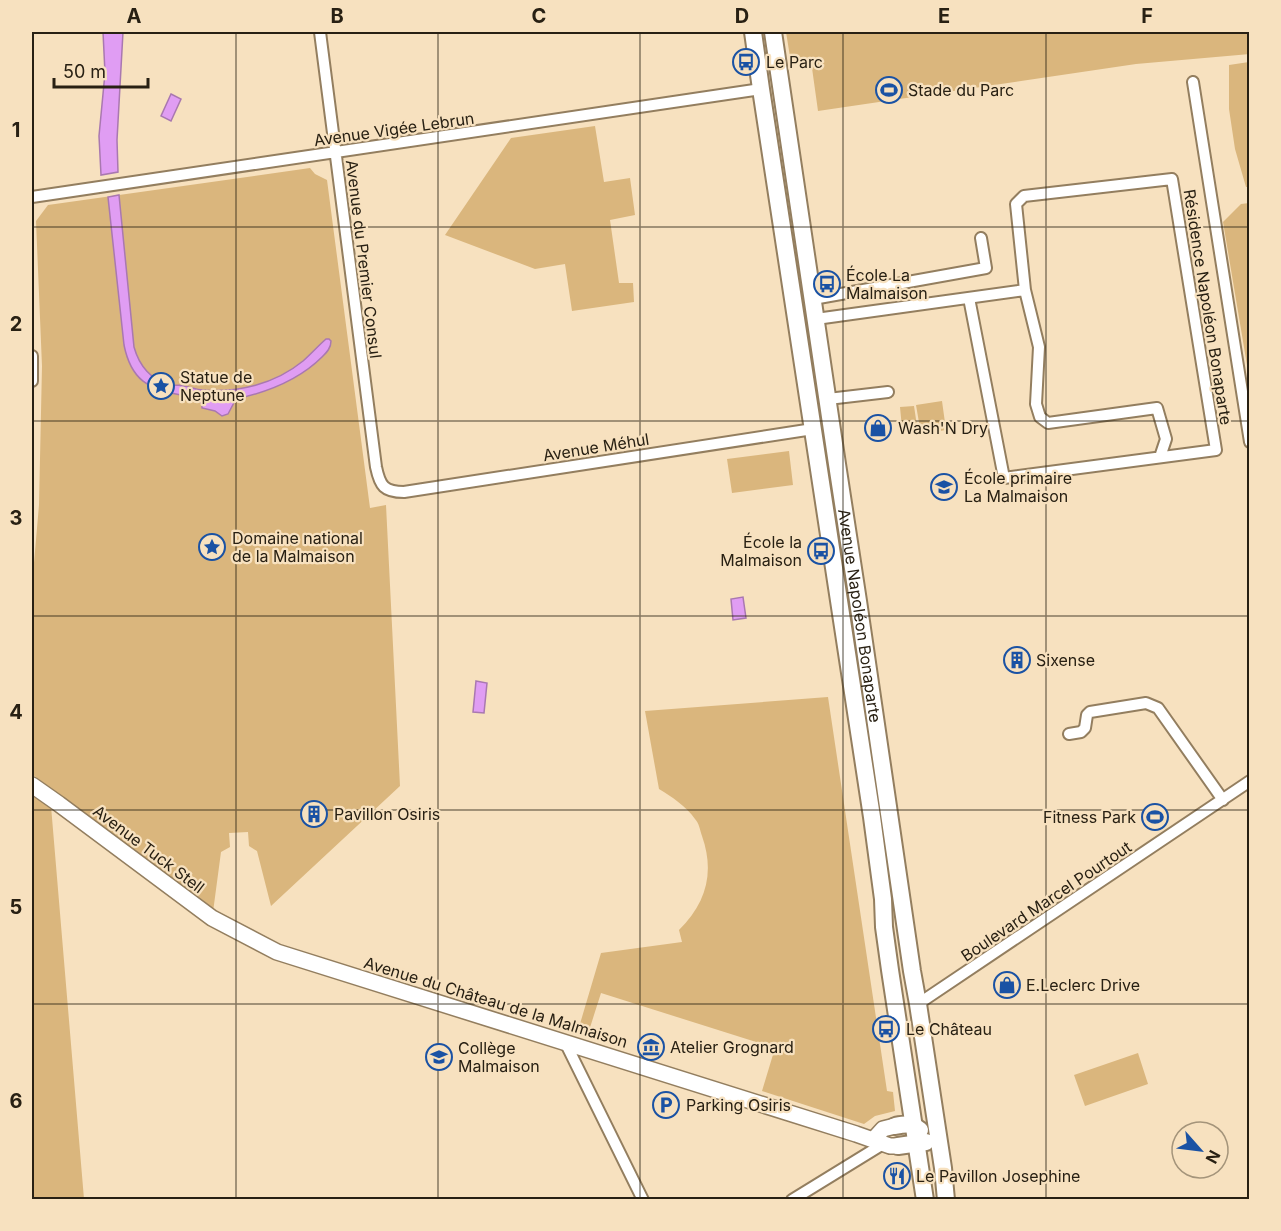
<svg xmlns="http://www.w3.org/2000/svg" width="1281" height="1231" viewBox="0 0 1281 1231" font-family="Inter,sans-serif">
	<rect width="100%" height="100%" fill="#f7e1bf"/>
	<!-- green -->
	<path fill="#dab67d" d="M786 32H1249L1250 54 1136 64 818 111 812 68 791 63Z
		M1249 62 1250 187H1246L1235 149 1229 109V65Z
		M595 126 604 182 630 178 635 215 610 220 619 283H633L634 302 572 311 565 264 535 269 445 235 511 138Z
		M310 168 315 174 327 180 370 508 386 505 400 786 271 906 257 851 249 846 248 832 229 833 230 847 221 852 213 912 32 774V586L39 505 42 366 36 221 48 205Z
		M1249 203H1250L1249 377 1223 222 1241 204Z
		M942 401 946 430 921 434 916 405Z
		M914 406 917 426 902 428 900 407Z
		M789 451 793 485 732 493 727 459Z
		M828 697 887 1091 893 1092 895 1111 875 1116 864 1124 762 1091 775 1048 601 993 587 1037 577 1034 601 953 682 942 679 930C706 903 715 873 702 836 700 830 699 823 695 819 686 806 672 797 659 789L645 711Z
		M32 796 51 806 84 1199H32Z
		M1138 1053 1148 1084 1085 1106 1074 1075Z"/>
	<!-- water -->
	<path fill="#e09df3" stroke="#a978b0" stroke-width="1.5" d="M103 32H123L117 140 118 172 101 175 99 136 105 73Z
		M171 94 181 99 171 121 161 116Z
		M119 195 134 347C139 365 151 381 171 385 175 385 180 385 184 386 191 387 196 390 202 390 238 393 275 384 303 361 311 354 318 346 326 339H329L331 341C331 348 327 352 322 357 299 380 268 392 236 399L228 414 222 416 215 411 202 408V404C196 397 189 397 181 395 148 389 131 380 124 345L108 197Z
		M743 597 746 618 733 620 731 599Z
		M476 681 487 683 484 713 473 712Z"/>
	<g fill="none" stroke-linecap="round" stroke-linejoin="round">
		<defs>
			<path id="street" d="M320 32 376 467C380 486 384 492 404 492L813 429
				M1193 82 1250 442
				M32 197 761 89
				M1025 290 1039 347 1036 404 1040 417 1048 423 1157 408 1166 439 1160 457
				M813 299 986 268 981 238
				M816 319 1025 290 1016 204 1024 196 1172 179 1216 450 1004 478 969 298
				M32 356V381
				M828 399 888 392
				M1069 734 1081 732 1085 728 1087 715 1090 712 1146 703 1158 708 1223 800
				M918 1004 1250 781
				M565 1042 643 1200
				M792 1200 883 1144"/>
			<path id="secondary" d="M32 785 59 804 212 918 277 952 856 1134 890 1146H898
				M873 1140 883 1129 895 1126"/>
			<g id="primary">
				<path d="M753 32 761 89 872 817 883 899 884 927 890 970 925 1200"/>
				<path id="s1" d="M773 32 837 464 858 601 912 971 918 1004 943 1168 946 1200"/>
				<path d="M895 1126C906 1124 911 1123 920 1130"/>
				<path d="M898 1146 926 1142"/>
			</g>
		</defs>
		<!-- street casing -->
		<use href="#street" stroke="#937e5f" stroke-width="14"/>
		<!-- secondary casing -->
		<use href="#secondary" stroke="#937e5f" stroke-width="18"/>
		<!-- primary casing -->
		<use href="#primary" stroke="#937e5f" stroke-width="20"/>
		<!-- street -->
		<use href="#street" stroke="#fff" stroke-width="10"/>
		<!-- secondary -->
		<use href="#secondary" stroke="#fff" stroke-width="15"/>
		<!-- primary -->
		<use href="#primary" stroke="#fff" stroke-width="16"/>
	</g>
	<!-- grid -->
	<path fill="none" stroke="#282013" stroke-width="1.5" stroke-opacity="0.55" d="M236 32V1200M438 32V1200M640 32V1200M843 32V1200M1046 32V1200M32 227H1250M32 421H1250M32 616H1250M32 810H1250M32 1004H1250"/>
	<!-- icons -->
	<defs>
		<symbol id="bus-ring" viewBox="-11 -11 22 22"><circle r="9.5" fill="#f7e1bf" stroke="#1a52a4" stroke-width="1.5"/><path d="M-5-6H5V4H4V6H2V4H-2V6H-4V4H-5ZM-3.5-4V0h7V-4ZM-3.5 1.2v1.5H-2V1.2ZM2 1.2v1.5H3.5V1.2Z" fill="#1a52a4"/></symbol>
		<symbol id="stadium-ring" viewBox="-11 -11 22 22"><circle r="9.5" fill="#f7e1bf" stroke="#1a52a4" stroke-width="1.5"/><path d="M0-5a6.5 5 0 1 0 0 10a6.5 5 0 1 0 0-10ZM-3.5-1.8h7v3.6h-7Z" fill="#1a52a4"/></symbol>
		<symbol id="sight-ring" viewBox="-11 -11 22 22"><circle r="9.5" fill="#f7e1bf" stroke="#1a52a4" stroke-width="1.5"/><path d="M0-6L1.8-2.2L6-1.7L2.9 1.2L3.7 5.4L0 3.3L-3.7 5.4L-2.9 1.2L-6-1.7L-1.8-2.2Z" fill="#1a52a4"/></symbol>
		<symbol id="shop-ring" viewBox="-11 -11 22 22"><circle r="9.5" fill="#f7e1bf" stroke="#1a52a4" stroke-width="1.5"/><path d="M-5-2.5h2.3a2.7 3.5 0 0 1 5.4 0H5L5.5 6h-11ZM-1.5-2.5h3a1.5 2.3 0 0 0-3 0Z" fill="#1a52a4"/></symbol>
		<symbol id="school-ring" viewBox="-11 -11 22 22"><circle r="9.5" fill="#f7e1bf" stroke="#1a52a4" stroke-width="1.5"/><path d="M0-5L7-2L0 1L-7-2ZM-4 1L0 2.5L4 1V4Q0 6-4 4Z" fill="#1a52a4"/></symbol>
		<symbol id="building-ring" viewBox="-11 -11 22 22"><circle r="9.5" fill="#f7e1bf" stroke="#1a52a4" stroke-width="1.5"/><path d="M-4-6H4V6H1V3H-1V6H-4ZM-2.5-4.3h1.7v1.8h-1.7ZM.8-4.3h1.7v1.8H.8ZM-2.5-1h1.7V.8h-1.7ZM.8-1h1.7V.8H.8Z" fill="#1a52a4"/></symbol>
		<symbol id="museum-ring" viewBox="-11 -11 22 22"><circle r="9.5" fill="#f7e1bf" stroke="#1a52a4" stroke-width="1.5"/><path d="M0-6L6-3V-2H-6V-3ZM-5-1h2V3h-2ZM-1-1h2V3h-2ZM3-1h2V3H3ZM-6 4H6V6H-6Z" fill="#1a52a4"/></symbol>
		<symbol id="parking-ring" viewBox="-11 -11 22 22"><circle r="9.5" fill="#f7e1bf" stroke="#1a52a4" stroke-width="1.5"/><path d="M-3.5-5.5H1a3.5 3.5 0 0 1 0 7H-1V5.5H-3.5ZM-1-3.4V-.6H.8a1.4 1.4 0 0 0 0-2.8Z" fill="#1a52a4"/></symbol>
		<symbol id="restaurant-ring" viewBox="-11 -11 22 22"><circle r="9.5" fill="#f7e1bf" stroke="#1a52a4" stroke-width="1.5"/><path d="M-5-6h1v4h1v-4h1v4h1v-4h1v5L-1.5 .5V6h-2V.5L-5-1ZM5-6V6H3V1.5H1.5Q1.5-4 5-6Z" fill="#1a52a4"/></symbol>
	</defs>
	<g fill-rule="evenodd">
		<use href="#bus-ring" x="731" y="47" width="30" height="30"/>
		<use href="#stadium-ring" x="874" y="75" width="30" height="30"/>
		<use href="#bus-ring" x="812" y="269" width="30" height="30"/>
		<use href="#sight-ring" x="146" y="371" width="30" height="30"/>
		<use href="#shop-ring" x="863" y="413" width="30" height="30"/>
		<use href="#school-ring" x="929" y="472" width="30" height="30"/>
		<use href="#sight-ring" x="197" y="532" width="30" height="30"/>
		<use href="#bus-ring" x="806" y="536" width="30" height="30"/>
		<use href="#building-ring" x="1002" y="645" width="30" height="30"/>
		<use href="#building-ring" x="299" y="799" width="30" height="30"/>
		<use href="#stadium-ring" x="1140" y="802" width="30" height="30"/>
		<use href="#shop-ring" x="992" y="970" width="30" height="30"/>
		<use href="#bus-ring" x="871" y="1014" width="30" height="30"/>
		<use href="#museum-ring" x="636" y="1032" width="30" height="30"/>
		<use href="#school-ring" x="424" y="1042" width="30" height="30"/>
		<use href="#parking-ring" x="651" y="1090" width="30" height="30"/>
		<use href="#restaurant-ring" x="882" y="1161" width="30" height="30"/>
	</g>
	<g text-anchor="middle" stroke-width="4.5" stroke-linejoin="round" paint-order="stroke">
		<!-- poi labels -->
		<g font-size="16" fill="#282013" stroke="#f7e1bf" text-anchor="start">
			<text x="766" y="68">Le Parc</text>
			<text x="908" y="96">Stade du Parc</text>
			<text x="846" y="281">École La<tspan x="846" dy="18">Malmaison</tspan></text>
			<text x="180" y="383">Statue de<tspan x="180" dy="18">Neptune</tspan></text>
			<text x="898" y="434">Wash'N Dry</text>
			<text x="964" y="484">École primaire<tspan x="964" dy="18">La Malmaison</tspan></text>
			<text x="232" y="544">Domaine national<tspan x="232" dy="18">de la Malmaison</tspan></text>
			<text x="802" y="548" text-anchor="end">École la<tspan x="802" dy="18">Malmaison</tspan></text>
			<text x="1036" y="666">Sixense</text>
			<text x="334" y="820">Pavillon Osiris</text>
			<text x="1136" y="823" text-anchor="end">Fitness Park</text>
			<text x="1026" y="991">E.Leclerc Drive</text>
			<text x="906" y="1035">Le Château</text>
			<text x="670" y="1053">Atelier Grognard</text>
			<text x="458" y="1054">Collège<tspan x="458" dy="18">Malmaison</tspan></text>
			<text x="686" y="1111">Parking Osiris</text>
			<text x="916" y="1182">Le Pavillon Josephine</text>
		</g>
		<!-- street labels -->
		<g font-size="16" fill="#282013" stroke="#f7e1bf">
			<text transform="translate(394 129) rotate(-8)" y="6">Avenue Vigée Lebrun</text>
			<text transform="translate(364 259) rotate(83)" y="6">Avenue du Premier Consul</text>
			<text transform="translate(1208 307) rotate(81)" y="6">Résidence Napoléon Bonaparte</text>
			<text transform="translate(596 447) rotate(-9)" y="6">Avenue Méhul</text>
			<text dy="6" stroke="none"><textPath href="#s1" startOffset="590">Avenue Napoléon Bonaparte</textPath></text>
			<text transform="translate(149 849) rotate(37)" y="6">Avenue Tuck Stell</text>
			<text transform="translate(1046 901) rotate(-34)" y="6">Boulevard Marcel Pourtout</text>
			<text transform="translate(496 1002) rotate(17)" y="6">Avenue du Château de la Malmaison</text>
		</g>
	</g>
	<!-- border -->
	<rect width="1281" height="1231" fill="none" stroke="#f7e1bf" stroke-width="66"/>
	<!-- north arrow -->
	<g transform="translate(1200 1150) rotate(118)"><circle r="28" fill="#f7e1bf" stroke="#a4947a" stroke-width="1.5"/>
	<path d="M0-4.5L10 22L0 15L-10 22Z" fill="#1a52a4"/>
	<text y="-9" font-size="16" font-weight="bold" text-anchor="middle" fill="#282013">N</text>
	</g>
	<!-- scale -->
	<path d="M54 78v9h94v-9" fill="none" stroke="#282013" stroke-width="3"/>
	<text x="63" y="78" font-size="18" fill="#282013" stroke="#f7e1bf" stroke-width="4.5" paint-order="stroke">50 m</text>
	<rect x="33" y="33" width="1215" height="1165" fill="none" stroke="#282013" stroke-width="2"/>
	<g font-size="20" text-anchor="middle" font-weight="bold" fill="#282013">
		<text x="134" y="23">A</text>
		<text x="337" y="23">B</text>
		<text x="539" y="23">C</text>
		<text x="742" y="23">D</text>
		<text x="944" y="23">E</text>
		<text x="1147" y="23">F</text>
		<text x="16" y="137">1</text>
		<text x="16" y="331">2</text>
		<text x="16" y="525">3</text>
		<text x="16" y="719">4</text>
		<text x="16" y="914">5</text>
		<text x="16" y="1108">6</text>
	</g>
</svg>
